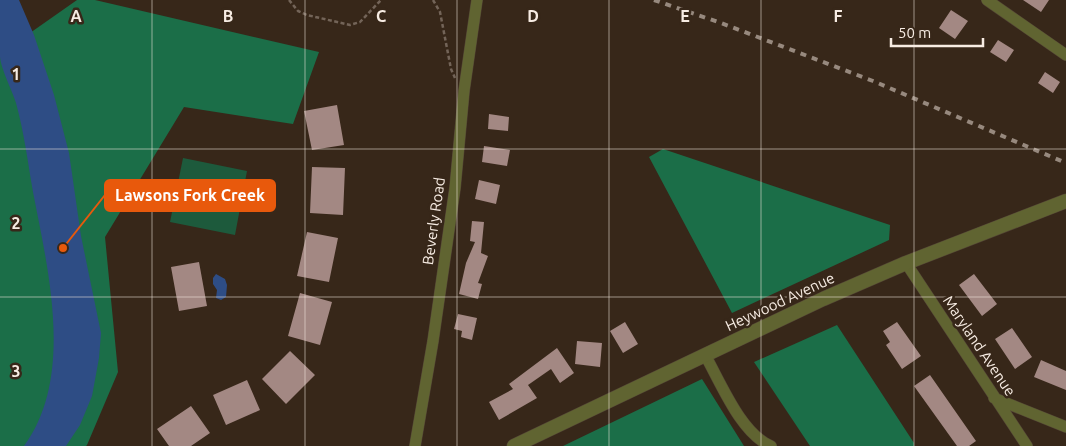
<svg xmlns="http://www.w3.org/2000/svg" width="1066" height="446" viewBox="0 0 1066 446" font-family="Ubuntu,sans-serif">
	<rect width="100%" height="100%" fill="#372719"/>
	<!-- green -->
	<path fill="#1d5a3c" d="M183 158 247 171 235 235 170 222Z"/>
	<!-- forest -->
	<path fill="#1b6e48" d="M77 0H95L319 52 293 124 184 107 105 237 118 372 87 445 86 446H0V54Z
		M663 149 890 225 889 240 732 313 649 157Z
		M837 325 914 443V446H810L754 362Z
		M702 379 744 446H563Z"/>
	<!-- water -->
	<path fill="#2e4d85" d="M0 0H19L34 35 54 95 69 153 81 236 101 333 99 358 92 396 80 425 66 446H24C75 376 48 270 33 192 28 163 24 132 16 103 12 90 1 69 0 57 0 38 0 19 0 0Z
		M216 274 225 279 227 285 226 297 221 300 216 298 217 290 213 284V278Z"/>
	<!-- building -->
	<path fill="#a38883" d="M1023 0H1049L1041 12Z
		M951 10 968 21 955 39 939 28Z
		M998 40 1014 50 1006 62 990 52Z
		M1045 72 1060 82 1053 93 1038 83Z
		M337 105 344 145 312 150 304 111Z
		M489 114 509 117 508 131 488 129Z
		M484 146 510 150 507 166 482 162Z
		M312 167 345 168 343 215 310 213Z
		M479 180 500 185 496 204 475 199Z
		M472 221 484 222 481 253 488 256 478 283 482 284 478 299 459 294 466 263 475 242 470 241Z
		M307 232 338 238 329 282 297 276Z
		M199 262 207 306 179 311 171 267Z
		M974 274 997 304 982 316 959 285Z
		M300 293 332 302 320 345 288 336Z
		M458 314 477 318 472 340 461 337 462 331 454 329Z
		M625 322 638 344 623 353 610 331Z
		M897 322 921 356 902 369 886 345 890 342 883 331Z
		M1012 328 1032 357 1015 369 995 339Z
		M577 341 602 343 600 367 575 364Z
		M557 348 574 373 560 383 551 369 528 385 537 398 499 420 489 402 513 389 509 384Z
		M290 351 315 375 286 404 262 379Z
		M1041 360 1066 371V390L1034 377Z
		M930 375 976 441 969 446H957L914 386Z
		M247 380 260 410 226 425 213 395Z
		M191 406 210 433 191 446H169L157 429Z"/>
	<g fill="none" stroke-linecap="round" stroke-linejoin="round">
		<defs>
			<path id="minor" d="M987 0 1066 55
				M906 263 1027 446
				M705 355C721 383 741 434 771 446
				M994 398 1066 427
				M415 446 433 341 455 188 464 91 477 0"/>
			<path id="tertiary" d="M514 446 823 299 906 263 1066 201"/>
		</defs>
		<!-- minor casing -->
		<use href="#minor" stroke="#524335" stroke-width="12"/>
		<!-- tertiary casing -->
		<use href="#tertiary" stroke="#524335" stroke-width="15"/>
		<!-- path -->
		<path stroke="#736458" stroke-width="2.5" stroke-dasharray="4 2.5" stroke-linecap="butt" d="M289 0 298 11 307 15 350 25 360 22 381 0
			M433 0 440 12 451 69 455 78"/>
		<!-- minor -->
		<use href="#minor" stroke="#606431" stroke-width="11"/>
		<!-- tertiary -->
		<use href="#tertiary" stroke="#606431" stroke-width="14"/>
		<!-- rail -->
		<path stroke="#97897e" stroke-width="4" stroke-dasharray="6 6" stroke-linecap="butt" d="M654 0 721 23 873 81 1066 163"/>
	</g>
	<!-- grid -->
	<path fill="none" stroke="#f7ece3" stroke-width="1" stroke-opacity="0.55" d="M152 0V446M305 0V446M457 0V446M609 0V446M761 0V446M914 0V446M0 149H1066M0 297H1066"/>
	<g text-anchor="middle" stroke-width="5" stroke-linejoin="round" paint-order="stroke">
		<!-- street labels -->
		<g font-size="15" fill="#f7ece3" stroke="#372719">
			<text transform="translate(434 221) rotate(-82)" y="5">Beverly Road</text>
			<text transform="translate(780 302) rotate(-25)" y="5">Heywood Avenue</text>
			<text transform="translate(979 346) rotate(56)" y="5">Maryland Avenue</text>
		</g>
	</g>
	<g font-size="16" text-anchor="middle" font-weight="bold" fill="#f7ece3" stroke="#372719" stroke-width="5" stroke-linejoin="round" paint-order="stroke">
		<text x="76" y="22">A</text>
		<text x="228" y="22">B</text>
		<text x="381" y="22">C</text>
		<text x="533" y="22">D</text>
		<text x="685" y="22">E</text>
		<text x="838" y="22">F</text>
		<text x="16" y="80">1</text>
		<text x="16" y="229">2</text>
		<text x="16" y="377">3</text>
	</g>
	<!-- callouts -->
	<path fill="none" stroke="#e8590c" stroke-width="2" d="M63 248L105 195"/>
	<circle fill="#e8590c" stroke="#372719" stroke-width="2" cx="63" cy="248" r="5"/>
	<rect fill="#e8590c" stroke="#e8590c" stroke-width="2" x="105" y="180" width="170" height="31" rx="5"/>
	<g font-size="16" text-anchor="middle" font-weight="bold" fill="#fff">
		<text x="190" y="201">Lawsons Fork Creek</text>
	</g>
	<!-- scale -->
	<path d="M891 38v8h92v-8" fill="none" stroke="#f7ece3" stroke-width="2.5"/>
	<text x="898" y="38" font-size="15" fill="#f7ece3" stroke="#372719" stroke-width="4" paint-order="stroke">50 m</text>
</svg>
